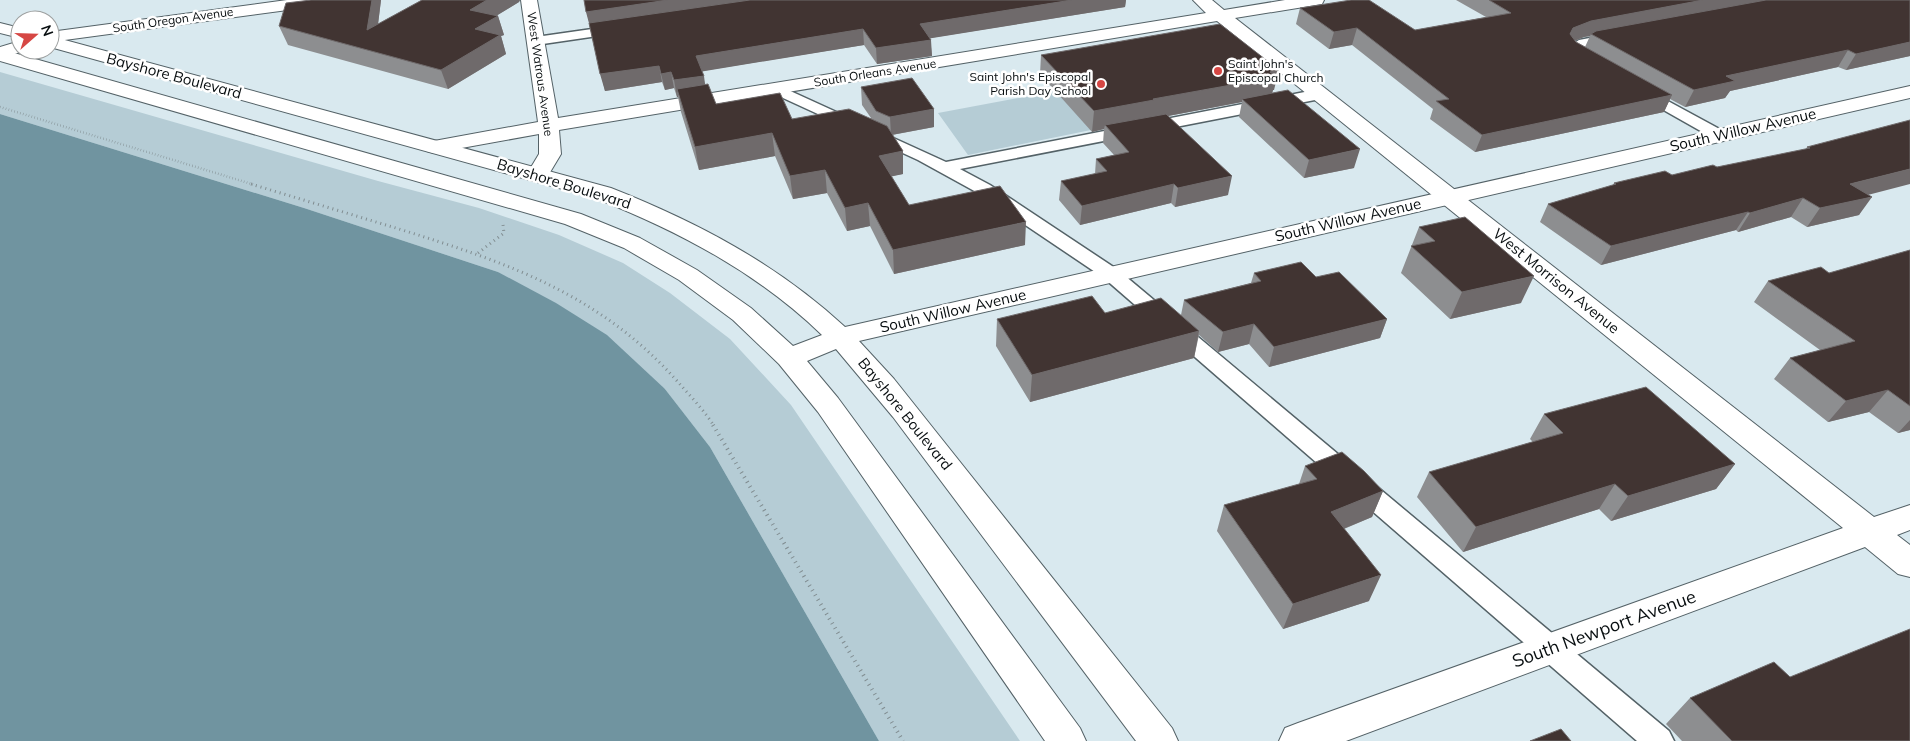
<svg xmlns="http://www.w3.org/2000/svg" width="1910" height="741" viewBox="0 0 1910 741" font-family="Mulish,sans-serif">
	<rect width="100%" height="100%" fill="#d9e9ef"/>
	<!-- green -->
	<path fill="#b5ccd5" d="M0 72 378 181 479 208 559 235 623 263 670 293 730 339 791 405 1020 741H879L710 447 665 389 498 272 304 208 0 114Z
		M1056 91 1091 130 968 155 938 113Z"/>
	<!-- water -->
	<path fill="#7094a0" d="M0 114 304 208 498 272 556 303 607 335 665 389 710 447 879 741H0Z"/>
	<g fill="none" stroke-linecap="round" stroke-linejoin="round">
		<defs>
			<path id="lane" d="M620 25 625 26 627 29 625 32 536 45 529 41 536 37Z
				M1616 33 1621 34 1623 37 1621 40 1588 46 1580 51 1594 61 1592 64C1581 67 1570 58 1565 49L1579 40Z
				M775 84 946 162 1320 89 1325 91 1328 94 1325 97 1320 99 960 169 990 185 1118 270 1669 731 1674 741H1637L1104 278 978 193 918 160 770 92 767 89 770 86Z
				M1642 87 1725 132 1727 135 1725 138H1713L1637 95 1634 92 1637 89Z"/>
			<path id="street" d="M287 0H333L331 4 325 5 50 42V32Z
				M521 0H537L558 118 1206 13 1193 0H1212L1224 10 1285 0H1324L1322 4 1316 5 1235 18 1874 517 1910 505V530L1897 535 1910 545V577L1898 574 1865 547 1346 741H1279L1285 728 1298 723 1843 528 1217 21 559 130 561 154 546 179 538 181 530 179 527 174 539 154V134L434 153 427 151 423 147 427 143 434 141 538 122Z
				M20 41V50H26L0 59V47Z"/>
			<path id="secondary" d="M0 23 20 28V38L0 33Z
				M50 36 611 188C697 222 777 264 845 327L1910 86V98L859 341 894 379 933 428 1172 728 1178 741H1136L893 417 836 349 807 361 838 398 1080 728 1086 741H1045L818 412 779 364 733 320 679 280 624 248 565 224 0 61V49L581 214 640 238 697 270 751 308 793 346 822 335C757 272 678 231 595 198L50 47Z"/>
		</defs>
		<!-- lane casing -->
		<use href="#lane" stroke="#546267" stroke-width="3"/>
		<!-- street casing -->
		<use href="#street" stroke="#546267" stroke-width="2"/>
		<!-- secondary casing -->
		<use href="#secondary" stroke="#546267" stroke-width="2"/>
		<!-- path-far2 -->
		<path stroke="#818d91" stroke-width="2.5" stroke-dasharray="0.5 2.5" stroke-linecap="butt" d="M0 107 255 185"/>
		<!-- path-far1 -->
		<path stroke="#818d91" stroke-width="3" stroke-dasharray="1 4" stroke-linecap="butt" d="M251 184C300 199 350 214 399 229 508 263 600 294 678 382 690 396 704 410 714 426
			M478 253 504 233 503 225"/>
		<!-- path -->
		<path stroke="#818d91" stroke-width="4" stroke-dasharray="1 4.5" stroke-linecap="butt" d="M713 425 903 741"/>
		<!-- lane -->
		<use href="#lane" fill="#fff" fill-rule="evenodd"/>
		<!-- street -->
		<use href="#street" fill="#fff" fill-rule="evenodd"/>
		<!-- secondary -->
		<use href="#secondary" fill="#fff" fill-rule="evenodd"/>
	</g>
	<!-- wall -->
	<path fill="#8d8e90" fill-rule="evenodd" d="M311 0H381L378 24 422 0H520L519 2 496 16H498L504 35 501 36 506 54 448 89 288 45 279 26Z
		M584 0H1126L1125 7 930 38 932 56 877 64 864 45 702 71 705 85 716 104 792 119 871 118 862 105 861 87 934 109V127L892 135 903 151V174L891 176 909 205 1025 245 894 274 870 226 847 231 827 193 793 199 775 156 699 170 681 112 678 97H677L674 88 665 90 662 82 605 91Z
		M1456 0H1910V56L1846 70 1838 67 1730 91 1725 98 1685 107 1670 99 1664 112 1475 152 1430 119 1433 109 1352 45 1329 49 1296 24 1300 8 1415 30 1486 17ZM1590 36 1585 47 1576 42 1575 41 1584 37Z
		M1041 55 1274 90H1273L1272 93 1354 168 1304 178 1239 117 1242 102 1168 116 1228 195 1175 207 1171 203 1080 225 1059 200 1061 181 1095 174 1096 159 1114 155 1103 143 1104 129 1092 132 1040 74Z
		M1807 147 1868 195 1859 215 1807 227 1791 217 1738 232 1736 230 1601 265 1540 222 1548 204 1613 185 1614 183 1672 175 1717 167 1806 149Z
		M1419 227 1521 303 1450 319 1401 273Z
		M1910 250V430L1898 433 1869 412 1828 422 1774 379 1790 358 1820 350 1754 302 1768 281 1829 273Z
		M1254 273 1316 277 1387 319 1380 338 1269 367 1249 344 1218 352 1199 335 1194 358 1030 402 996 346 997 319 1105 313 1181 315 1184 300 1251 283Z
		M1544 414 1735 464 1716 489 1611 521 1599 509 1463 552 1417 497 1429 472 1533 442 1530 439Z
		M1305 466 1383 491 1372 517 1344 529 1369 601 1283 629 1217 531 1224 505 1299 484Z
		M1790 677 1910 741H1682L1666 724 1690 698Z"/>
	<!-- shaded-wall -->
	<path fill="#6f6a6b" d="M372 0H381L375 49 367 30Z
		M487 0H520L519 2 476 28 470 10Z
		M668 0H778L590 27 586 12Z
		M1072 0H1126L1125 7 920 40V24Z
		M1703 0H1779L1591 34 1590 36 1584 37 1566 44 1573 28 1591 21Z
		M498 16 504 35 501 36 506 54 448 89 441 70 475 29Z
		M1357 28 1352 45 1329 49 1334 32Z
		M863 29 864 45 699 72 696 56Z
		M931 40 932 56 877 64 876 48Z
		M1910 42V56L1846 70 1856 54Z
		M1848 50 1838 67 1730 91 1725 98 1685 107 1694 90 1726 76Z
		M659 66 662 82 605 91 600 74Z
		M1279 70 1274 90H1273L1271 97 1242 99V102L1152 119 1105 125 1104 129 1092 132 1094 111Z
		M671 72 674 88 665 90 661 74Z
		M704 76 706 92 677 89 678 97H677L674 80Z
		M1672 95 1664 112 1475 152 1482 135Z
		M934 109V127L891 135 890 117Z
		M772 133 775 156 699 170 695 147Z
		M1360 149 1354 168 1304 178 1309 160Z
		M903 151V174L880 179 879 156Z
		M1910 169V184L1837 203 1850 184Z
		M825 170 827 193 793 199 790 176Z
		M1232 176 1228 195 1175 207 1178 188Z
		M1174 184 1171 203 1080 225 1082 206Z
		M1872 197 1859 215 1807 227 1820 208Z
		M1803 198 1791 217 1738 232 1750 213Z
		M868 203 870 226 847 231 845 208Z
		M1748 212 1736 230 1601 265 1611 246Z
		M1026 222 1025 245 894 274 893 250Z
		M1534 276 1521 303 1450 319 1462 292Z
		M1387 319 1380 338 1269 367 1274 347Z
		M1254 324 1249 344 1218 352 1223 332Z
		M1199 331 1194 358 1030 402 1032 375Z
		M1888 390 1869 412 1828 422 1846 401Z
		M1910 420V430L1898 433Z
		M1735 464 1716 489 1611 521 1628 496Z
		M1615 484 1599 509 1463 552 1476 527Z
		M1383 491 1372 517 1321 538 1331 512Z
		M1381 575 1369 601 1283 629 1293 604Z"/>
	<!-- building -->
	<path fill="#413432" stroke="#6f6a6b" d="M311 0H372L367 30 422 0H487L470 10 498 16 475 29 500 35 441 70 279 26 286 3Z
		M584 0H668L586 12Z
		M750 0H1072L920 24 931 40 876 48 863 29 696 56 704 76 674 80 671 72 661 74 659 66 600 74 589 23Z
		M1351 0H1369L1415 30 1511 13 1489 0H1703L1591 21 1573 28 1570 34 1576 42 1672 95 1482 135 1436 101 1449 99 1357 28 1334 32 1300 8Z
		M1766 0H1910V42L1856 54 1848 50 1726 76 1735 81 1694 90 1591 34 1596 31Z
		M1220 24 1279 70 1270 72 1276 77 1153 99 1154 100 1094 111 1041 55Z
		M912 78 934 109 890 117 876 111 861 87Z
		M708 84 716 104 780 93 792 119 849 109 887 126 903 151 879 156 909 205 1000 186 1026 222 893 250 868 203 845 208 825 170 790 176 772 133 695 147 677 89Z
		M1288 90 1360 149 1309 160 1242 99Z
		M1166 114 1232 176 1178 188 1174 184 1082 206 1061 181 1107 171 1096 159 1129 152 1105 125Z
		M1910 120V169L1850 184 1872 197 1820 208 1803 198 1750 213 1748 212 1611 246 1548 204 1616 184 1614 183 1665 171 1672 175 1713 165 1717 167 1810 148 1807 147Z
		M1465 217 1534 276 1462 292 1411 246 1435 241 1419 227Z
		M1910 250V406L1888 390 1846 401 1790 358 1855 341 1768 281 1821 267 1829 273Z
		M1301 262 1316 277 1339 272 1387 319 1274 347 1254 324 1223 332 1184 300 1261 281 1254 273Z
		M1092 296 1105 313 1161 298 1199 331 1032 375 997 319Z
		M1646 387 1735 464 1628 496 1615 484 1476 527 1429 472 1563 433 1544 414Z
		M1342 452 1364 471 1383 491 1331 512 1381 575 1293 604 1224 505 1317 479 1305 466Z
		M1910 629V741H1732L1690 698 1774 662 1790 677Z
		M1561 729 1571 741H1530Z"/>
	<!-- markers -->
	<g fill="#d64744" stroke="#fff" stroke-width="2">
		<circle cx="1218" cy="71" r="5"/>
		<circle cx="1101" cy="84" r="5"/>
	</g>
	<g text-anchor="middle" stroke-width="5" stroke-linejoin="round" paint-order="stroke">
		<!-- far-street labels -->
		<g font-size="12" fill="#080e10" stroke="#fff">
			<text transform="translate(173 20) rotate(-8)" y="4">South Oregon Avenue</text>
			<text transform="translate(875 73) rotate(-9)" y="4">South Orleans Avenue</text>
			<text transform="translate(540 74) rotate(82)" y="4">West Watrous Avenue</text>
		</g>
		<!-- far-poi labels -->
		<g font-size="12" fill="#080e10" stroke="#fff" text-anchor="start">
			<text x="1228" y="68">Saint John's<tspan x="1228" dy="14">Episcopal Church</tspan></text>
			<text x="1091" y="81" text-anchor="end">Saint John's Episcopal<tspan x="1091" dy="14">Parish Day School</tspan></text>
		</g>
		<!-- street labels -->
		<g font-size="15" fill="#080e10" stroke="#fff">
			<text transform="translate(174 76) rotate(15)" y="5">Bayshore Boulevard</text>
			<text transform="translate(1743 130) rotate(-13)" y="5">South Willow Avenue</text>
			<text transform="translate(564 184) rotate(17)" y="5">Bayshore Boulevard</text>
			<text transform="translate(1348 220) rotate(-13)" y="5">South Willow Avenue</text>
			<text transform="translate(1556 281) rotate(39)" y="5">West Morrison Avenue</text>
			<text transform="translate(953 311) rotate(-13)" y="5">South Willow Avenue</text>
			<text transform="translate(905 414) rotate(51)" y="5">Bayshore Boulevard</text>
		</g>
		<!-- near-street labels -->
		<g font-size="18" fill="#080e10" stroke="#fff">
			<text transform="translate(1604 629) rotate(-20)" y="6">South Newport Avenue</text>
		</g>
	</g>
	<!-- north arrow -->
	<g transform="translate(35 35) rotate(70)"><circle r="24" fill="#ffffff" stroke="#9c9f9f"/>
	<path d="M0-4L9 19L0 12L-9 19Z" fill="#d64744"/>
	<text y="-8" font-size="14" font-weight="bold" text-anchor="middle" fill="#080e10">N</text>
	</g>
</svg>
